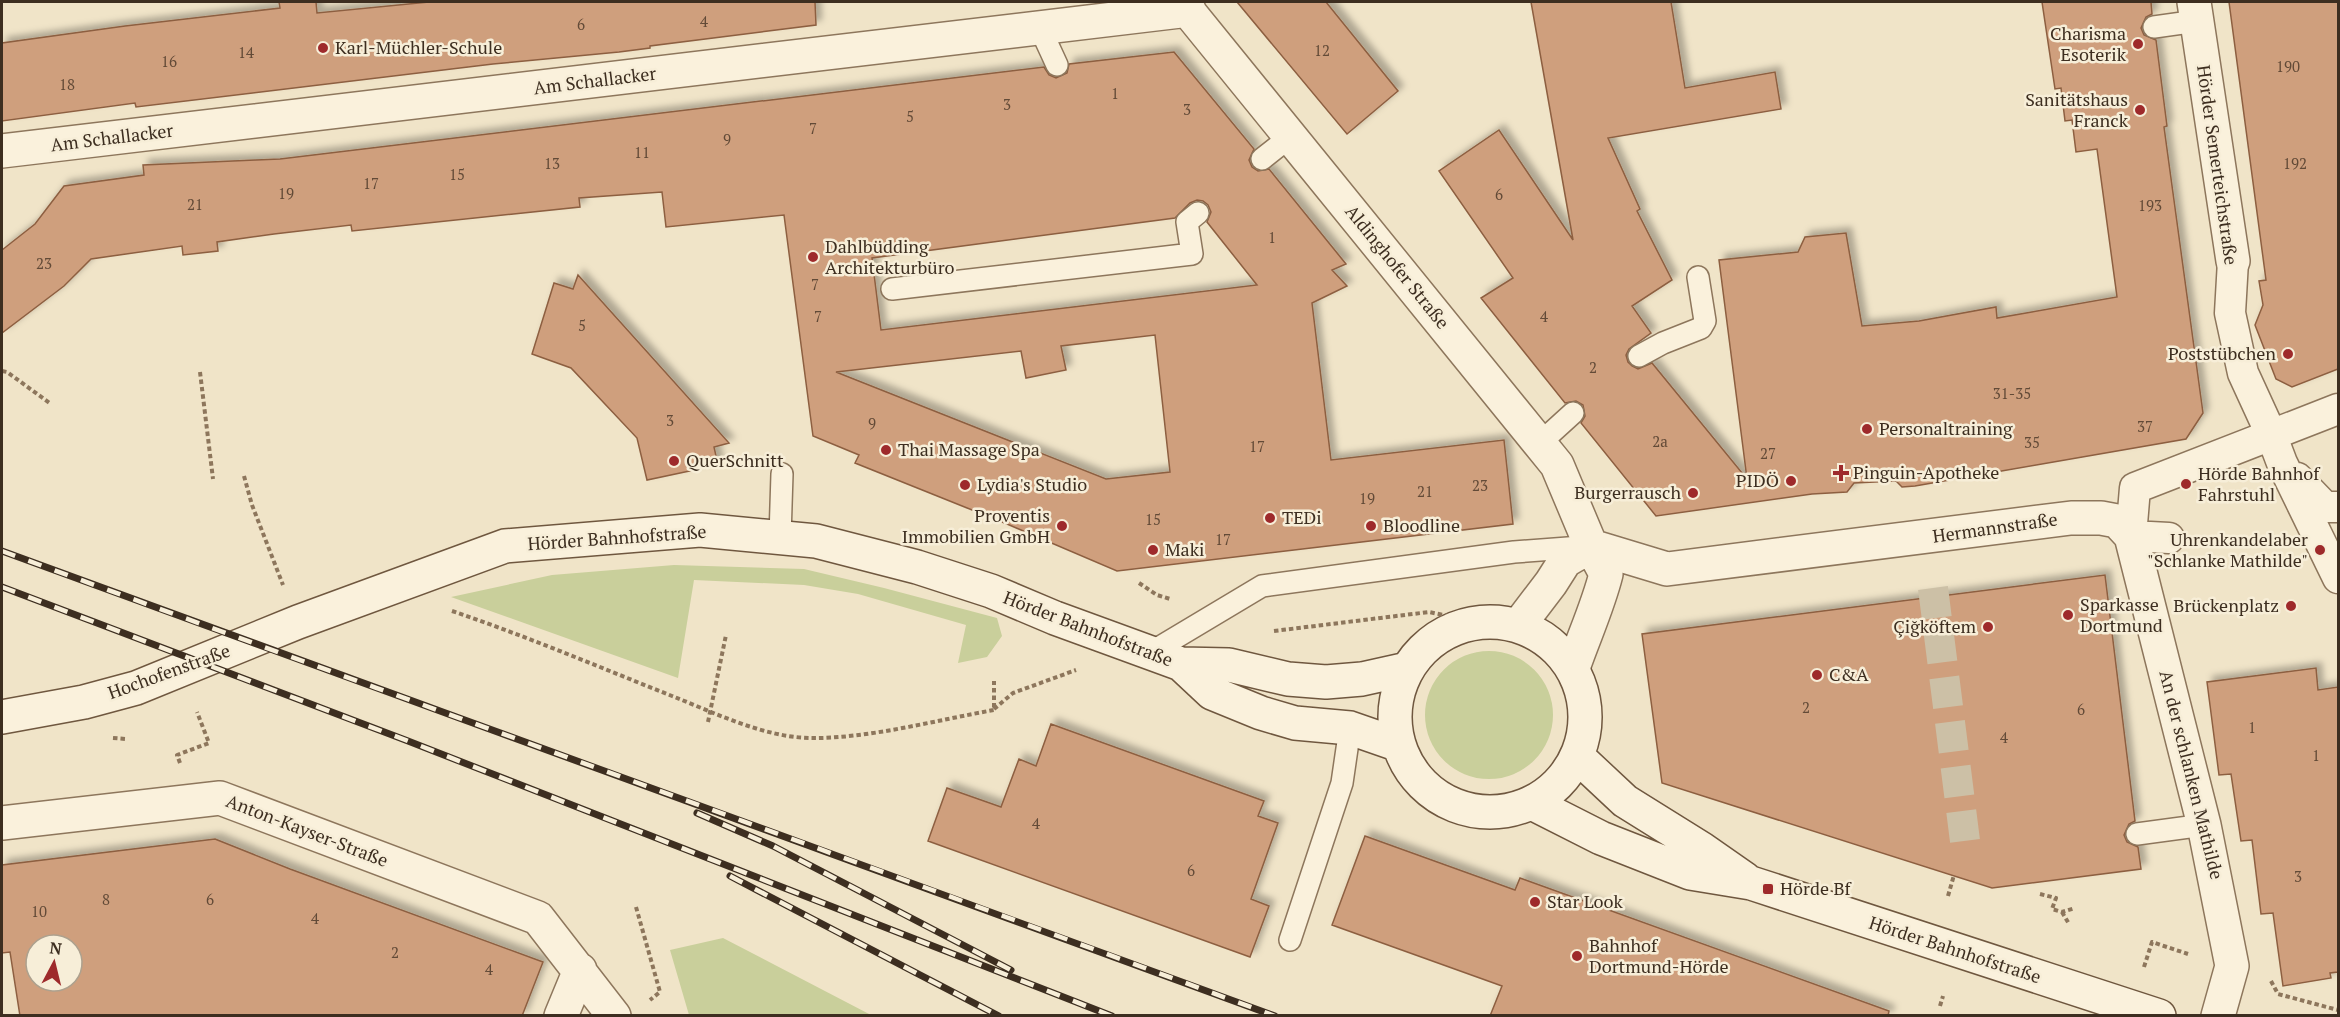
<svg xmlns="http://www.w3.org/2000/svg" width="2340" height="1017" viewBox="0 0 2340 1017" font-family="'PT Serif',serif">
	<defs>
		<filter id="shadow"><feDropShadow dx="5.5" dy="-5.5" stdDeviation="3" flood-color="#0004"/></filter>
	</defs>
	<rect width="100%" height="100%" fill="#f0e4c8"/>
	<!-- green -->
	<path fill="#c9cf9b" d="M674 565 804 569 884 588 997 618 1002 636 987 657 958 663 966 625 858 594 804 585 694 580 678 678 451 597 552 575Z
		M1425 715a64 64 0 1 1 128 0a64 64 0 1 1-128 0Z
		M723 938 871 1015H689L670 950Z"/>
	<!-- building -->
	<path fill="#cf9f7d" stroke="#8d5f41" stroke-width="1.5" fill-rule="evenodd" filter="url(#shadow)" d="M279 2H316L317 13 429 2H815L816 25 650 46V48L619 52 493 64 136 107 135 103 2 121V43L125 26 280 8Z
		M1237 2H1326L1398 91 1347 134Z
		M1531 2H1671L1685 88 1775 72 1781 109 1608 138 1640 209 1637 211 1672 280 1632 306 1651 333 1629 349 1626 355 1628 362 1632 366 1638 369 1652 363 1747 479 1719 260 1798 252 1805 237 1846 233 1862 326 1919 321 1996 307 1997 318 2117 297 2097 149 2076 152 2072 120 2065 121 2061 88 2055 89 2042 2H2151L2152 14 2146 17 2141 28 2144 35 2156 40 2167 126 2164 127 2203 413 2186 439 1915 486 1902 487 1896 481 1854 483 1847 492 1812 494 1656 516 1581 423 1585 416 1583 405 1576 401 1565 403 1481 298 1513 278 1439 171 1499 130 1573 240Z
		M2229 2H2338V369L2292 387 2276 379 2255 325 2263 305 2259 281 2266 280Z
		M1174 52 1254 149 1249 160 1252 167 1258 171 1269 169 1346 264 1332 270 1347 286 1312 303 1331 460 1504 440 1513 524 1117 571 1007 524 855 463 859 455 813 436 784 215 666 227 662 192 579 198 580 207 352 231 351 225 274 234 217 242 218 251 183 255 182 246 91 259 64 286 2 333V250L35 224 64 186 144 175 143 165 280 159 1044 67 1049 75 1056 78 1067 73 1069 64ZM1197 200 1203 201 1208 205 1211 212 1207 222 1257 285 881 330 872 258 1175 218 1190 203ZM1155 335 1170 472 1106 479 836 372 1021 351 1026 378 1066 370 1061 346Z
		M578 275 729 443 714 447 718 465 647 480 637 438 571 368 532 354 554 283 573 289Z
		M2105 575 2135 821 2129 824 2124 835 2127 842 2138 847 2141 869 1992 888 1662 783 1642 634Z
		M2316 668 2318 690 2338 687V972L2330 973 2331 978 2283 986 2273 913 2261 914 2252 840 2241 841 2231 774 2219 775 2207 682Z
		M1051 724 1264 801 1258 816 1278 823 1251 899 1269 906 1250 957 928 841 947 788 1001 807 1019 759 1036 766Z
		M1365 836 1515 890 1520 878 1889 1011 1888 1016H1490L1502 986 1332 925Z
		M215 839 290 869 543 962 522 1016H20L10 952 2 953V865ZM36 945H72V981H36Z"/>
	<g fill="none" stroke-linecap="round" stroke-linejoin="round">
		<!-- pedestrian-tunnel -->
		<path stroke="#ccc0a6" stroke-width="30" stroke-dasharray="30 15" stroke-linecap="butt" d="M1933 588 1965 841"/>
		<defs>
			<path id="service" d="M2154 27 2197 21
				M1040 28 1057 65
				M1262 159 1291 136
				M892 289 1192 254 1187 222 1198 213
				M1639 356 1663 343 1701 328 1705 321 1698 277
				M1540 443 1573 413
				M780 537 782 474
				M1150 653 1262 586 1514 552 1581 547
				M2137 834 2204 825
				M1290 940 1342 783 1350 728"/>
			<path id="pedestrian" d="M2233 261 2230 313 2243 373 2271 434 2282 463 2338 578
				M2297 478 2325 507H2338
				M2169 538 2131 536 2135 488 2338 409"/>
			<path id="minor" d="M1181 2 1557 465 1591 546 1606 574C1598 606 1584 636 1573 668
				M2194 2 2233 261
				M2 151 1189 10
				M1591 546 1667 569 2071 518H2101L2117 521 2131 536 2204 825 2232 966 2218 1016
				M1519 625 1551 583 1565 561 1591 546
				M2 823 220 798 538 918 614 1016
				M561 1016 580 970"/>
			<path id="secondary" d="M1395 717a95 95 0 1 1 190 0a95 95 0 1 1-190 0Z
				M1181 664 1212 693 1261 713 1295 723 1350 728 1399 745
				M2 717 84 702 136 688 298 622 505 546 700 530 816 541 917 567 991 591 1055 618 1181 664 1229 665 1288 679 1326 682 1362 679 1407 669
				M1578 757 1625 801 1702 849 1745 879
				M1532 803 1601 838 1690 873 1751 883 2159 1016"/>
		</defs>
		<!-- service casing -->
		<use href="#service" stroke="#8d765c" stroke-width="24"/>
		<!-- pedestrian casing -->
		<use href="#pedestrian" stroke="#8d765c" stroke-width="33"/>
		<!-- minor casing -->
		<use href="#minor" stroke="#8d765c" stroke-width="36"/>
		<!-- secondary casing -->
		<use href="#secondary" stroke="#6f573f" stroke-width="36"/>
		<!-- path -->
		<path stroke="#8d765c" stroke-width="4" stroke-dasharray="4.5 3" stroke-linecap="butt" d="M2 371 7 372 51 404
			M200 372 213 479
			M244 476 252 505 283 585
			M1139 583 1157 595 1170 599
			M452 611C526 636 599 667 672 696 715 713 763 737 810 738 867 739 937 720 994 710V681
			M1274 631 1429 612 1478 622
			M994 709 1013 693 1076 670
			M708 722 726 635
			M113 738 126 739
			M180 763 177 755 209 743 197 712
			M2040 894 2056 898 2052 909 2062 912 2075 908
			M1948 896 1954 875
			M636 907 660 992 650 1000
			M2062 912 2069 924
			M2144 967 2152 942 2188 954
			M2271 981 2278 994 2338 1010
			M1940 1006 1943 996"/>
		<!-- service -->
		<use href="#service" stroke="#faf1dc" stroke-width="21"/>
		<!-- pedestrian -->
		<use href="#pedestrian" stroke="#faf1dc" stroke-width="30"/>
		<!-- minor -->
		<use href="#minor" stroke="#faf1dc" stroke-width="33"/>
		<!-- secondary -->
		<use href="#secondary" stroke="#faf1dc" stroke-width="33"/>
		<defs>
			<path id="rail" d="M2 551C426 707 851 859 1275 1016
				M2 587 408 741 1112 1016
				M697 813 773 846 1011 970
				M730 876 999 1016"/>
		</defs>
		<!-- rail casing -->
		<use href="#rail" stroke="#3d2e20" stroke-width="7"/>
		<!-- rail -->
		<use href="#rail" stroke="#f7eed8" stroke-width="4.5" stroke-dasharray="14" stroke-linecap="butt"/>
	</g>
	<!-- markers -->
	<g fill="#9e2a2b" stroke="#f7eed8" stroke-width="2">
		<circle cx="2138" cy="44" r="6"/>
		<circle cx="323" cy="48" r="6"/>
		<circle cx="2140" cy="110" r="6"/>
		<circle cx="813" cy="257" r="6"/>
		<circle cx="2288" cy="354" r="6"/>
		<circle cx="1867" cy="429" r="6"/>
		<circle cx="886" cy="450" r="6"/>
		<circle cx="674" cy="461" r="6"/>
		<path d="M1838 464h6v6h6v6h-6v6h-6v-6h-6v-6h6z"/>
		<circle cx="1791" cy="481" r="6"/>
		<circle cx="2186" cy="484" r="6"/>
		<circle cx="965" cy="485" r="6"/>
		<circle cx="1693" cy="493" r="6"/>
		<circle cx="1270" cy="518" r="6"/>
		<circle cx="1062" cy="526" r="6"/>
		<circle cx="1371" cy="526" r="6"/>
		<circle cx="1153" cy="550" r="6"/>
		<circle cx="2320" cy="550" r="6"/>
		<circle cx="2291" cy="606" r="6"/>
		<circle cx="2068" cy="615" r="6"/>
		<circle cx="1988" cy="627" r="6"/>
		<circle cx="1817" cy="675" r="6"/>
		<rect x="1762" y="883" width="12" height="12" rx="3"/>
		<circle cx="1535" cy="902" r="6"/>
		<circle cx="1577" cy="956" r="6"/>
	</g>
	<g text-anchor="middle" stroke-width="5" stroke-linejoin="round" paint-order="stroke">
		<!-- number labels -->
		<g font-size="15" fill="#624a37">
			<text x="704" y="27">4</text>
			<text x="581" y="30">6</text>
			<text x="1322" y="56">12</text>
			<text x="246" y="58">14</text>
			<text x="169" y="67">16</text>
			<text x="2288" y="72">190</text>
			<text x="67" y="90">18</text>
			<text x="1115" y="99">1</text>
			<text x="1007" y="110">3</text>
			<text x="1187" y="115">3</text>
			<text x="910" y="122">5</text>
			<text x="813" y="134">7</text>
			<text x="727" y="145">9</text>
			<text x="642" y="158">11</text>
			<text x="552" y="169">13</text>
			<text x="2295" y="169">192</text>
			<text x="457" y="180">15</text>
			<text x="371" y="189">17</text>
			<text x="286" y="199">19</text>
			<text x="1499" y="200">6</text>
			<text x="195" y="210">21</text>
			<text x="2150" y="211">193</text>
			<text x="1272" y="243">1</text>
			<text x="44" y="269">23</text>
			<text x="815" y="290">7</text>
			<text x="818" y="322">7</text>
			<text x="1544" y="322">4</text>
			<text x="582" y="331">5</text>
			<text x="1593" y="373">2</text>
			<text x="2012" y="399">31-35</text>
			<text x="670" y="426">3</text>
			<text x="872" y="429">9</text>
			<text x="2145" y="432">37</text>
			<text x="1660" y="447">2a</text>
			<text x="2032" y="448">35</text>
			<text x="1257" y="452">17</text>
			<text x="1768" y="459">27</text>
			<text x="1480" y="491">23</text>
			<text x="1425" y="497">21</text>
			<text x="1367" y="504">19</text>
			<text x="1153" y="525">15</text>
			<text x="1223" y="545">17</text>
			<text x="1806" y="713">2</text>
			<text x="2081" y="715">6</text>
			<text x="2252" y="733">1</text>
			<text x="2004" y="743">4</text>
			<text x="2316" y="761">1</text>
			<text x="1036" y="829">4</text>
			<text x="1191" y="876">6</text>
			<text x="2298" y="882">3</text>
			<text x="106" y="905">8</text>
			<text x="210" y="905">6</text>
			<text x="39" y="917">10</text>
			<text x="315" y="924">4</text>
			<text x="395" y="958">2</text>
			<text x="489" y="975">4</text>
		</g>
		<!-- poi labels -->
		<g font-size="18" fill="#3d2e20" stroke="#f7eed8" text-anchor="start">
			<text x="2126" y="40" text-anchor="end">Charisma<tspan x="2126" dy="21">Esoterik</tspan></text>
			<text x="335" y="54">Karl-Müchler-Schule</text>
			<text x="2128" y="106" text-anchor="end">Sanitätshaus<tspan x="2128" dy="21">Franck</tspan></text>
			<text x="825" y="253">Dahlbüdding<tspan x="825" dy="21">Architekturbüro</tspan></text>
			<text x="2276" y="360" text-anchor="end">Poststübchen</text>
			<text x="1879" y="435">Personaltraining</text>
			<text x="898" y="456">Thai Massage Spa</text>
			<text x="686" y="467">QuerSchnitt</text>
			<text x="1853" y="479">Pinguin-Apotheke</text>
			<text x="2198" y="480">Hörde Bahnhof<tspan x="2198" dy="21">Fahrstuhl</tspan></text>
			<text x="1779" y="487" text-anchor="end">PIDÖ</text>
			<text x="977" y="491">Lydia's Studio</text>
			<text x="1681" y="499" text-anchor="end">Burgerrausch</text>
			<text x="1050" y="522" text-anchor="end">Proventis<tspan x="1050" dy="21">Immobilien GmbH</tspan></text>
			<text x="1282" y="524">TEDi</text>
			<text x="1383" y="532">Bloodline</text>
			<text x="2308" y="546" text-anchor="end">Uhrenkandelaber<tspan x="2308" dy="21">"Schlanke Mathilde"</tspan></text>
			<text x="1165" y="556">Maki</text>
			<text x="2080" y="611">Sparkasse<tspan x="2080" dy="21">Dortmund</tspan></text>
			<text x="2279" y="612" text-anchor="end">Brückenplatz</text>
			<text x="1976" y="633" text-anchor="end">Çiğköftem</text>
			<text x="1829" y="681">C&amp;A</text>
			<text x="1780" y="895">Hörde Bf</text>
			<text x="1547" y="908">Star Look</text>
			<text x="1589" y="952">Bahnhof<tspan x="1589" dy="21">Dortmund-Hörde</tspan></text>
		</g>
		<!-- street labels -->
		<g font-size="18" fill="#3d2e20" stroke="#f7eed8">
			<text transform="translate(595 81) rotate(-7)" y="6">Am Schallacker</text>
			<text transform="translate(112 138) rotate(-7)" y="6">Am Schallacker</text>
			<text transform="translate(2217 165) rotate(82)" y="6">Hörder Semerteichstraße</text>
			<text transform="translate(1397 267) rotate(51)" y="6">Aldinghofer Straße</text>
			<text transform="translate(1995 528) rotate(-8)" y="6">Hermannstraße</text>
			<text transform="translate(617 538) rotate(-4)" y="6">Hörder Bahnhofstraße</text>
			<text transform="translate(1088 629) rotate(21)" y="6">Hörder Bahnhofstraße</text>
			<text transform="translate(169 672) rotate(-20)" y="6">Hochofenstraße</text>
			<text transform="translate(2191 775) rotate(76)" y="6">An der schlanken Mathilde</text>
			<text transform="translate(307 831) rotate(21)" y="6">Anton-Kayser-Straße</text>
			<text transform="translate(1955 950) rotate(18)" y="6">Hörder Bahnhofstraße</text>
		</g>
	</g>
	<!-- border -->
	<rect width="2340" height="1017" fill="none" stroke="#3d2e20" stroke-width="6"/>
	<!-- north arrow -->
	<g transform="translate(54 963) rotate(7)"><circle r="28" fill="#f7eed8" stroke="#ada18e" stroke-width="1.5"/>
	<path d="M0-4.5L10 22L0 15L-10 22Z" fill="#9e2a2b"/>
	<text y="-9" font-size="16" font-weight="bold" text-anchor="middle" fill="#3d2e20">N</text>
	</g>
</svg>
